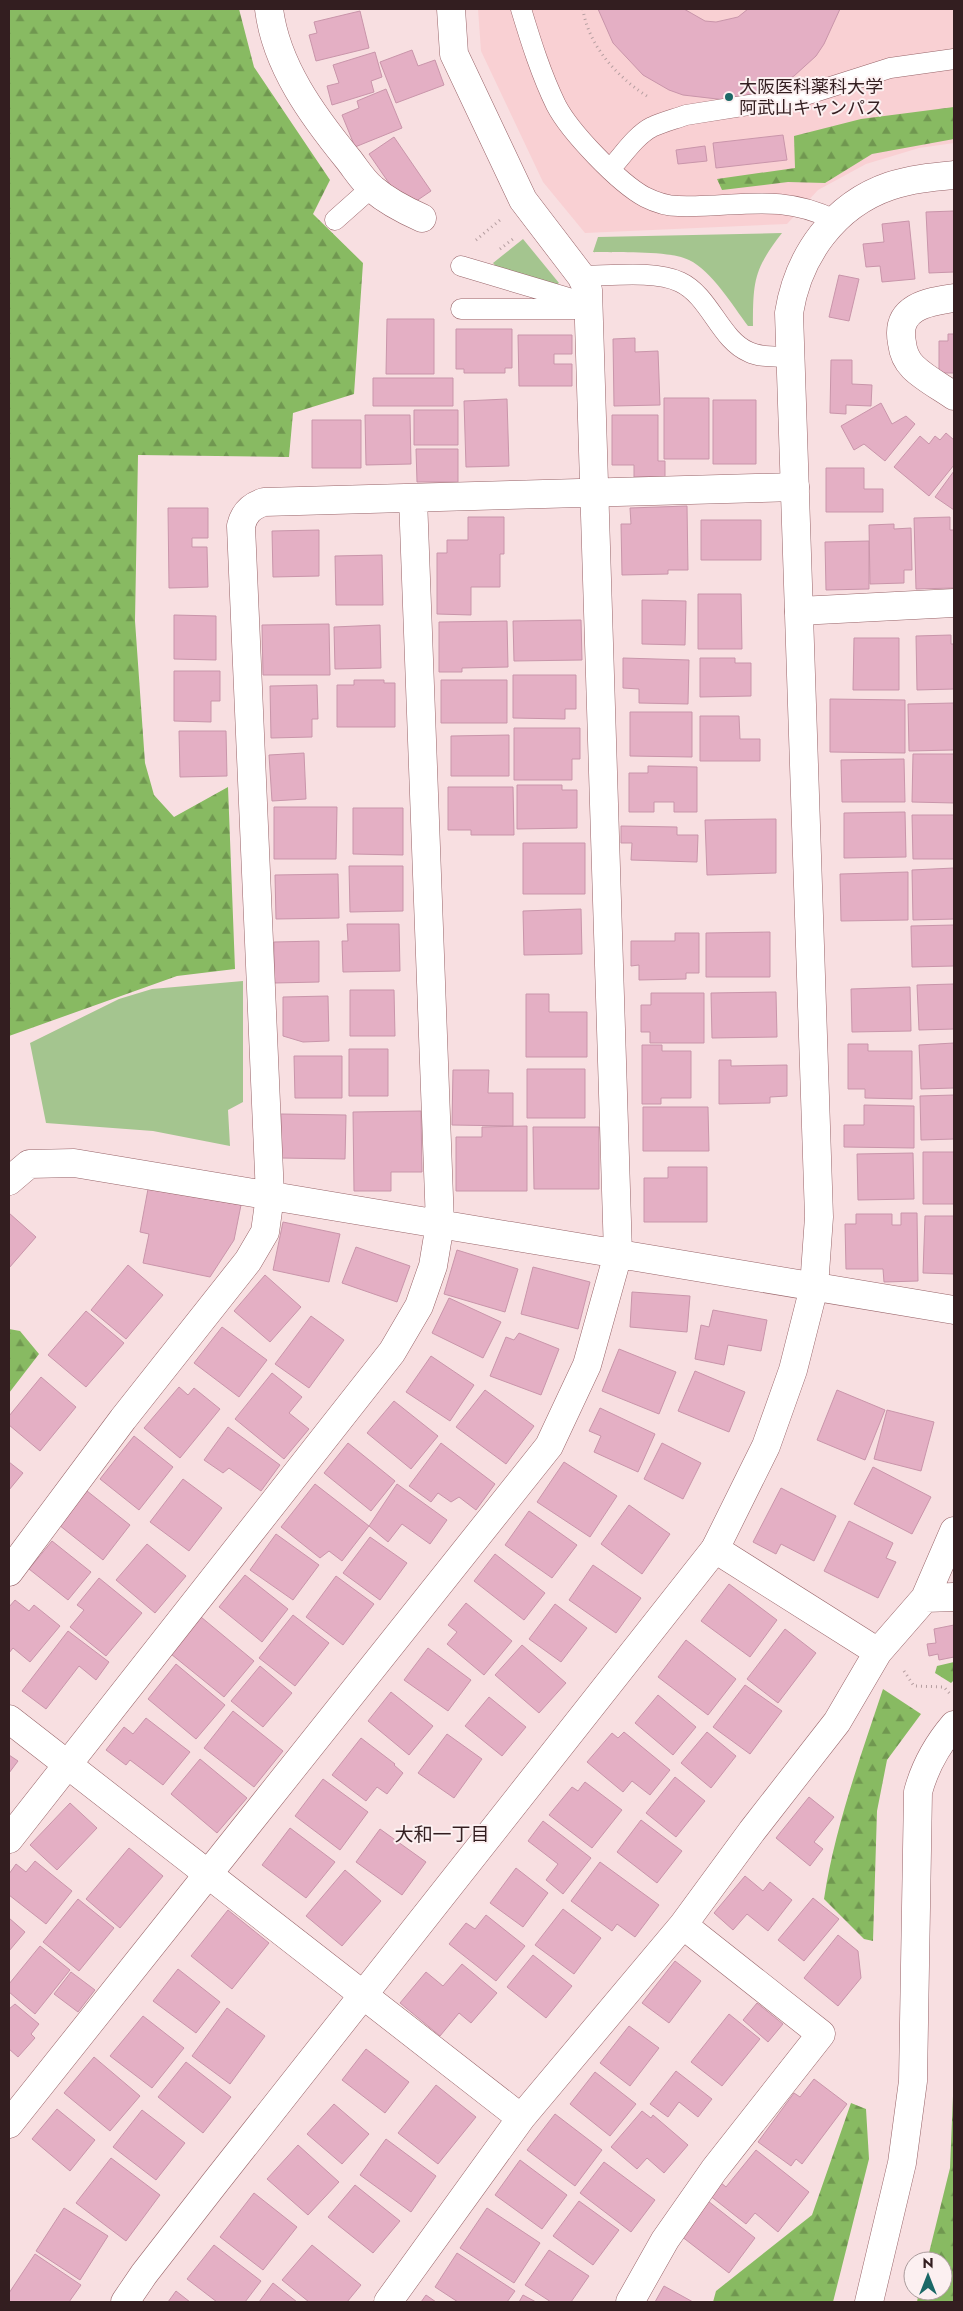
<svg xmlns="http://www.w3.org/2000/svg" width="963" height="2311" viewBox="0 0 963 2311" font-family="Jost,'Noto Sans JP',sans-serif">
	<defs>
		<pattern id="forest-firs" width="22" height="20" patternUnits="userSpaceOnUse" patternTransform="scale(1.25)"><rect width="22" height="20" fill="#88ba62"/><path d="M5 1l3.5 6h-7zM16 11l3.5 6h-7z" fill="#709750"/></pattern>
	</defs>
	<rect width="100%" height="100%" fill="#f8dfe1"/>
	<!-- built -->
	<path fill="#f9d0d3" d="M478 9H954V143L919 148 866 164 818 190 787 224 585 233 543 182 481 51Z"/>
	<!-- green -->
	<path fill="#a4c58f" d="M782 233C754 269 753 281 753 326H748C733 306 712 271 689 260 669 250 618 253 593 252L598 237Z
		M523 239 559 283 554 287 499 270 493 263Z
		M243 981V1102L228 1110 230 1146 153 1131 46 1123 30 1043 119 999 152 989Z"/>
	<!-- forest -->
	<path fill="url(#forest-firs)" d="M9 9H239L254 67 330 180 313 214 363 263 354 394 293 413 289 457 138 455 135 621 145 763 154 795 174 817 228 787 235 969 177 976 9 1036Z
		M954 107V139L872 154 825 183 788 182 722 190 717 179 795 168 794 136 861 119Z
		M9 1329 20 1331 39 1354 9 1393Z
		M954 1662V1680L951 1683 935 1673 937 1666Z
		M883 1689 921 1714 887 1760 877 1811 873 1941 864 1939 824 1899C835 1827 860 1758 883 1689Z
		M954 2072V2302H917L919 2291H943V2261H927L950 2168Z
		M851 2103 866 2109 869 2159 833 2302H713L716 2291 812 2215Z"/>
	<!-- building -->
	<path fill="#e4afc4" stroke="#c995aa" d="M598 9H684L705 21 716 22 738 17 748 9H840L824 44 816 56 794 76 769 90 726 100 683 95 669 90 643 75 613 43Z
		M360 11 369 48 316 61 309 35 317 33 314 22Z
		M412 50 418 66 435 60 444 85 396 103 380 62Z
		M375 52 382 77 371 81 374 92 332 105 327 86 339 83 333 65Z
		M386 89 402 128 355 147 342 115 359 108 357 101Z
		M783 135 787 160 716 168 713 143Z
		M394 137 431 191 406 208 369 154Z
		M705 146 707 161 678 164 676 150Z
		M954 211V272L929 273 926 212Z
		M909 221 915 279 882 282 880 266 866 267 863 244 884 242 882 224Z
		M839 275 859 279 849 321 829 317Z
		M387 319H434V374H386Z
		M456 329H512V368H505V373H464V369H456Z
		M948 334H954V373H939V341H948Z
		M518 335H572V354H554V364H572V386H519Z
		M635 338V352L658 351 660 405 614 406 613 339Z
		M831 360H852V384L872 385 871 406 846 405V414L830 413Z
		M373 378H453V406H373Z
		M664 398H709V459H664Z
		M507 399 509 466 466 467 464 401Z
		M713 400H756V464H713Z
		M881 403 892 424 906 416 915 424 885 461 864 444 854 450 841 426Z
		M414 410H458V445H414Z
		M365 415H410L411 464 366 465Z
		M612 415H658V461H665V477H634V465H612Z
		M312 420H361V468H312Z
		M946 433 954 440V465L929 496 894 467 920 436 929 444 935 436 940 440Z
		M416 449H458V482H417Z
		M826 468H864V489H883V512H826Z
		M954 471V510L935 497Z
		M687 506 688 570H668V574L622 575 621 524H631L630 508Z
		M168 508H208V538H192V547H207L208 587 169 588Z
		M468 517H504V554H500V587H471V615L437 614V553H447V540H468Z
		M950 517V530H954V588L916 589 914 518Z
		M701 520H761V560H701Z
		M894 524V529L911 528 912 570H904V583L870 584 869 525Z
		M319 530V576L273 577 272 531Z
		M869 541V589L826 590 825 542Z
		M382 555 383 605H336L335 556Z
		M698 594H741L742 649H698Z
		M642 600 686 601 685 645 642 644Z
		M174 615 216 616V660L174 659Z
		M581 620 582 660 514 661 513 621Z
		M507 621 508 667 462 668V672H439V622Z
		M329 624 330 675H263L262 625Z
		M380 625 381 668 335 669 334 627Z
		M951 635V644H954V689L917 690 916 636Z
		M854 638H899V690H853Z
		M623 658 689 660 688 704 639 703V689L623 688Z
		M700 658H735V663H751V696L700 697Z
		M174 671H220V701H211V722L174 721Z
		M513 675H576V709H565V719L513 718Z
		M354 680H384V683H395V727H337V685H354Z
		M441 680H507V723H441Z
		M317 685 318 719H312V737L271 738 270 686Z
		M830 699 905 700V753L830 752Z
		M954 703V750L909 751 908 704Z
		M630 712H692V757L630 756Z
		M700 716H739L740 739H760V761H700Z
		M514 728H580V759H572V780H514Z
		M179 731H226L227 776 180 777Z
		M509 735V776H451V736Z
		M304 753 306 799 272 801 269 755Z
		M913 754H954V803L912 802Z
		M904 759 905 802H842L841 760Z
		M648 766 697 767V812H674V802H654V812H629V773H648Z
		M517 785H562V790H577V828L517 829Z
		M448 787H513L514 835H471V830H448Z
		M274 807H337L336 859H274Z
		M353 808H403V855L353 854Z
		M905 812 906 857 844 858V813Z
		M912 815H954V859H913Z
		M776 819V873L707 875 705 820Z
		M621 826 677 827V835H698L697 862 631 860 632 843H621Z
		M523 843H585V894H523Z
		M349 866H403V911L350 912Z
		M954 868V919L913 920 912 870Z
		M908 872V920L841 921 840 874Z
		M338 874 339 918 276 919 275 875Z
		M581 909 582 954 524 955 523 911Z
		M347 924H399L400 971 343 972 342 941H348Z
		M954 925V966L912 967 911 926Z
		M770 932V977H706V933Z
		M675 933H699V973H686V979L639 980V965L631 966V941H675Z
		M319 941V982L274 983V942Z
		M954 984V1029L919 1030 917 985Z
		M910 987 911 1031 852 1032 851 989Z
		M350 990H394L395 1036H350Z
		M776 992 777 1037 712 1038 711 993Z
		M651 993H704V1043H650V1032H641V1005H651Z
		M526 994H549V1012H587V1057H526Z
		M328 996 329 1041 303 1042 283 1036V997Z
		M954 1043V1088L921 1089 919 1045Z
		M848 1044H868V1051H912V1099L865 1098V1089H848Z
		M642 1045H662V1051H691V1098H661V1104H642Z
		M349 1049H388V1096H349Z
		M294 1056H342V1098H295Z
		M719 1060H731V1066L787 1065V1096L770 1097V1103L719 1104Z
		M527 1069H585V1118H527Z
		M453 1070H489L488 1093H513V1126L452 1125Z
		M954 1095V1139L921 1140 920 1096Z
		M864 1105 914 1106V1148L844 1147V1125H864Z
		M643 1107H708L709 1151H643Z
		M421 1111 422 1172H391V1191H354L353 1112Z
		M281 1114 346 1115 345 1159 281 1158Z
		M527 1126V1191H456V1137H482V1127Z
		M533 1127H599V1189H534Z
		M923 1152H954V1204H923Z
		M913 1153 914 1199 858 1200 857 1154Z
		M668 1167H707V1222H644V1178H668Z
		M148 1189 241 1205 234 1240 210 1277 143 1263 149 1234 140 1232Z
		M9 1213 36 1237 9 1268Z
		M901 1213H917L918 1281 884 1282 883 1269H846L845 1224H856V1214H892V1225H901Z
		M925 1216H954V1274L923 1273Z
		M283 1222 340 1234 329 1282 273 1270Z
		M356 1247 410 1266 397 1302 342 1283Z
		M457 1250 518 1269 505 1312 444 1294Z
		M128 1265 163 1295 126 1339 91 1310Z
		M533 1267 590 1282 578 1329 521 1314Z
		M265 1275 301 1307 270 1342 234 1311Z
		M632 1292 690 1296 687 1332 630 1327Z
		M449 1298 501 1322 483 1358 432 1333Z
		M713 1310 767 1320 761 1351 728 1345 724 1365 695 1359 701 1325 709 1327Z
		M86 1311 124 1343 86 1387 48 1355Z
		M311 1316 344 1340 309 1388 275 1364Z
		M222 1327 267 1360 239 1397 194 1363Z
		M519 1333 559 1349 541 1395 490 1376 506 1337 514 1340Z
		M619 1349 676 1372 659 1414 602 1391Z
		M431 1356 474 1385 450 1421 406 1392Z
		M695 1371 745 1392 729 1432 678 1411Z
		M272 1373 302 1397 289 1413 309 1429 284 1459 235 1419Z
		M41 1377 76 1407 40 1451 9 1425V1416Z
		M179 1387 188 1395 194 1388 220 1409 180 1458 144 1428Z
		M485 1390 534 1426 506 1464 456 1427Z
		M837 1390 885 1410 865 1460 817 1440Z
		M394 1401 438 1436 411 1469 367 1433Z
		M600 1408 655 1434 638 1472 594 1452 601 1436 589 1431Z
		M887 1410 934 1422 921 1471 874 1459Z
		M228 1427 280 1465 261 1491 229 1468 223 1473 204 1460Z
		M134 1436 173 1467 139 1510 100 1479Z
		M348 1443 395 1481 371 1511 324 1473Z
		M441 1443 495 1484 476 1510 459 1497 451 1502 438 1493 431 1502 409 1486Z
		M662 1443 701 1463 683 1499 644 1479Z
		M9 1462 23 1473 9 1490Z
		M564 1462 617 1496 590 1537 537 1502Z
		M873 1467 931 1497 912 1534 854 1504Z
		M183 1479 222 1508 189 1551 150 1522Z
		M315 1484 369 1526 342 1561 329 1551 320 1558 281 1527Z
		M397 1484 447 1520 430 1544 402 1524 388 1542 369 1526Z
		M781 1488 836 1516 814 1561 781 1544 776 1554 753 1542Z
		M87 1491 130 1525 103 1560 59 1525Z
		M629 1505 670 1534 642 1574 601 1544Z
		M529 1511 577 1545 552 1578 505 1545Z
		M849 1521 893 1543 886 1558 896 1562 878 1598 824 1571Z
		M276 1534 319 1565 293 1600 250 1570Z
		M370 1537 407 1563 380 1600 343 1573Z
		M52 1541 91 1572 68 1600 29 1569Z
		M147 1544 186 1576 155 1613 116 1580Z
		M495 1554 545 1593 524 1620 474 1581Z
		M593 1565 641 1598 616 1633 569 1600Z
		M245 1575 288 1609 262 1642 219 1607Z
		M336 1576 374 1604 343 1645 306 1617Z
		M99 1578 142 1613 106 1656 70 1627 84 1610 77 1605Z
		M729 1584 777 1620 750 1657 701 1621Z
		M15 1600 29 1611 34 1605 60 1626 30 1662 13 1648 9 1653V1607Z
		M466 1603 512 1641 484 1675 447 1644 457 1632 448 1625Z
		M555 1604 587 1628 561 1662 529 1639Z
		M293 1615 329 1643 295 1686 259 1658Z
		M201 1617 254 1661 224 1697 171 1654Z
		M954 1625V1657L939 1660 938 1654 929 1656 927 1644 936 1643 934 1629Z
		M785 1629 816 1653 778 1703 747 1679Z
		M68 1631 109 1662 96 1680 79 1666 46 1709 22 1691Z
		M686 1640 736 1679 708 1715 658 1677Z
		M522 1645 566 1683 539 1713 495 1675Z
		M428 1648 471 1680 448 1711 404 1680Z
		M176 1664 225 1705 196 1739 148 1699Z
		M260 1666 292 1693 263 1727 231 1701Z
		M745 1685 782 1711 750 1754 713 1727Z
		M391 1692 433 1726 409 1755 368 1721Z
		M658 1695 696 1727 673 1755 635 1723Z
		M489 1697 526 1727 502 1756 465 1726Z
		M233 1711 283 1751 254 1787 204 1748Z
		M146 1718 190 1752 163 1785 130 1760 126 1765 106 1750 124 1727 133 1734Z
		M624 1732 670 1770 650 1795 632 1781 623 1792 587 1762 612 1733 618 1738Z
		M707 1732 736 1756 711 1788 681 1763Z
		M447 1734 482 1759 454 1798 418 1773Z
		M361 1738 395 1764 394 1765 403 1773 387 1794 377 1787 366 1801 332 1775Z
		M9 1755 18 1761 9 1773Z
		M200 1759 247 1798 217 1833 171 1794Z
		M675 1777 705 1801 676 1837 646 1813Z
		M323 1779 368 1812 340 1850 295 1816Z
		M585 1782 622 1810 592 1848 549 1815 572 1787 578 1791Z
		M809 1797 834 1817 814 1842 823 1849 810 1866 776 1838Z
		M70 1803 97 1828 57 1870 30 1845Z
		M641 1820 682 1851 657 1883 617 1852Z
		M543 1821 591 1858 563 1894 546 1880 558 1864 528 1841Z
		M290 1828 335 1862 306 1898 262 1865Z
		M380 1829 426 1862 402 1895 356 1862Z
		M129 1848 163 1876 120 1928 86 1899Z
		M35 1861 72 1891 46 1924 9 1895V1874L16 1864 26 1872Z
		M600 1862 659 1905 635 1937 617 1924 612 1931 571 1901Z
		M516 1868 548 1893 523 1927 490 1903Z
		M345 1870 381 1901 342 1946 306 1916Z
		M745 1876 763 1891 770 1882 792 1900 768 1931 747 1914 733 1930 714 1913Z
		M813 1898 839 1919 804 1961 778 1940Z
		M78 1899 114 1928 79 1971 43 1942Z
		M563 1909 601 1938 574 1974 535 1945Z
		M228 1910 269 1943 232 1989 191 1956Z
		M486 1915 525 1946 496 1981 449 1944 466 1923 475 1929Z
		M9 1918 25 1932 9 1951Z
		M838 1935 858 1951 861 1978 838 2006 804 1978Z
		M40 1946 70 1970 35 2014 9 1992V1984Z
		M533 1955 572 1986 546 2018 507 1987Z
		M675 1961 701 1981 669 2023 642 2003Z
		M462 1964 497 1993 471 2023 459 2013 440 2036 400 2003 426 1972 443 1986Z
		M178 1969 220 2002 196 2033 153 2001Z
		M71 1972 95 1990 78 2012 54 1994Z
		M757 2003 783 2024 768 2042 743 2020Z
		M15 2004 39 2024 31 2034 35 2038 18 2057 9 2049V2009Z
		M227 2008 265 2036 230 2084 192 2056Z
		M729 2014 760 2039 722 2086 691 2062Z
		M143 2016 184 2048 152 2088 110 2056Z
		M629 2026 659 2048 630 2086 600 2063Z
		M366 2049 409 2082 385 2113 342 2080Z
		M94 2057 140 2096 110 2131 64 2093Z
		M186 2062 231 2097 203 2133 158 2097Z
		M676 2071 712 2099 698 2117 679 2102 668 2117 650 2104Z
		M595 2072 636 2104 610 2136 570 2104Z
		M814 2079 847 2104 802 2164 796 2159 791 2166 758 2142 794 2093 800 2097Z
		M436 2085 476 2117 438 2164 398 2133Z
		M334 2104 369 2134 342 2164 307 2134Z
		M57 2109 95 2140 70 2171 32 2139Z
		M142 2110 185 2143 156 2180 113 2147Z
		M642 2111 651 2118 653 2115 688 2145 664 2173 647 2158 637 2169 611 2147Z
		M555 2114 602 2150 575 2186 527 2150Z
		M386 2139 436 2176 411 2212 360 2175Z
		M298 2145 339 2182 308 2215 267 2179Z
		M756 2150 809 2192 778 2232 755 2213 746 2224 709 2195 720 2182 726 2187Z
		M111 2158 160 2195 126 2241 76 2203Z
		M520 2160 567 2195 542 2229 495 2195Z
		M604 2162 655 2200 631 2232 580 2193Z
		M355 2185 400 2221 373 2253 328 2217Z
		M254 2193 297 2227 263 2270 220 2237Z
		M579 2201 619 2230 593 2265 553 2236Z
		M708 2201 755 2238 729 2273 681 2236Z
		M64 2208 108 2236 80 2280 36 2251Z
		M487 2208 540 2243 514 2283 460 2248Z
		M214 2245 261 2281 245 2302H217L187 2279Z
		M312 2245 361 2285 347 2302H309L282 2280Z
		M549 2250 589 2276 571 2302H551L525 2285Z
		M457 2253 515 2291 507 2302H458L435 2287Z
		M35 2254 81 2285 69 2302H9V2293Z
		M273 2283 297 2302H259Z
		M664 2286 693 2302H655Z
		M176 2291 190 2302H168Z
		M426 2295 436 2302H421Z
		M523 2295 536 2302H519Z"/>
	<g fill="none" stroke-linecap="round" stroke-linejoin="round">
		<defs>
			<path id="lane" d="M521 9C531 42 541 74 556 105 570 132 619 183 645 197 655 202 667 206 678 206 737 208 779 192 835 220
				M611 168C623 155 636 135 652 127 663 122 675 119 686 115L799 97 890 68 954 59
				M335 220 371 188
				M461 266 589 304
				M581 276C609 276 655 270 680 282 710 296 720 340 749 352 761 358 777 356 791 357
				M461 309H582"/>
			<path id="street" d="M269 9C276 66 313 116 348 159 356 169 363 181 373 189 388 202 404 210 422 218
				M954 298C927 302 895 307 902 343 903 352 906 360 913 367 924 378 941 387 954 396
				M799 611 954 603
				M9 1181 29 1164 74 1163 954 1310
				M715 1549 878 1652
				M9 1572 123 1419 248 1261 265 1232 270 1196 241 526C244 513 251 506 264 502L795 487
				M925 1598 954 1597
				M9 1719 521 2118
				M9 1839 392 1352 419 1306 433 1266 440 1224 413 498
				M9 2124 549 1446 587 1365 618 1254 588 290 581 276 523 200 454 54 451 9
				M388 2302 521 2118 683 1925 752 1831 837 1722 878 1652 925 1598 954 1531
				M630 2302 665 2240 714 2170 821 2034 683 1925"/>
			<path id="secondary" d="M125 2302 144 2274 214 2184 715 1549 766 1446 793 1370 814 1287 819 1217 789 313C798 256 834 205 890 186 911 179 933 177 954 175
				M869 2302 902 2163 913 2081 918 1792C925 1766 937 1745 954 1725"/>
		</defs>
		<!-- lane casing -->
		<use href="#lane" stroke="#986469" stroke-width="21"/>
		<!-- street casing -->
		<use href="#street" stroke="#986469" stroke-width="29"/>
		<!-- secondary casing -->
		<use href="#secondary" stroke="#986469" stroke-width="29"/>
		<!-- path -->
		<path stroke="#b59ea0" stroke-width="3" stroke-dasharray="1 4" stroke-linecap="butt" d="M583 9C588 46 619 79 650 98
			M476 240 500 220
			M500 249 513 239
			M904 1671 914 1686 944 1687 951 1695"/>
		<!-- lane -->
		<use href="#lane" stroke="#fff" stroke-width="20"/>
		<!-- street -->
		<use href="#street" stroke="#fff" stroke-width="28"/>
		<!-- secondary -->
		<use href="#secondary" stroke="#fff" stroke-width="28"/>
	</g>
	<!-- markers -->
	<circle fill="#1b6867" stroke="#fcf0f1" stroke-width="2" cx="729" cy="97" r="5"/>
	<g text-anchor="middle" stroke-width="4" stroke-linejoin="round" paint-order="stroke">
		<!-- poi labels -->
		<g font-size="18" fill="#331e20" stroke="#fcf0f1" text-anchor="start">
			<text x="739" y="93">大阪医科薬科大学<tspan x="739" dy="21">阿武山キャンパス</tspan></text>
		</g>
		<!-- neighbourhood labels -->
		<g font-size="19" fill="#331e20" stroke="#fcf0f1">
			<text x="442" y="1841">大和一丁目</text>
		</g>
	</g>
	<!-- border -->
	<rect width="963" height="2311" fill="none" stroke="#331e20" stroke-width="20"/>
	<!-- north arrow -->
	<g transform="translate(928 2276)"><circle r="24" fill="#fcf0f1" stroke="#ac9c9d"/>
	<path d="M0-4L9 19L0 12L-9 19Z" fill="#1b6867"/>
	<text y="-8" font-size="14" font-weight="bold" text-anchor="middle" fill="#331e20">N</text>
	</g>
</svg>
